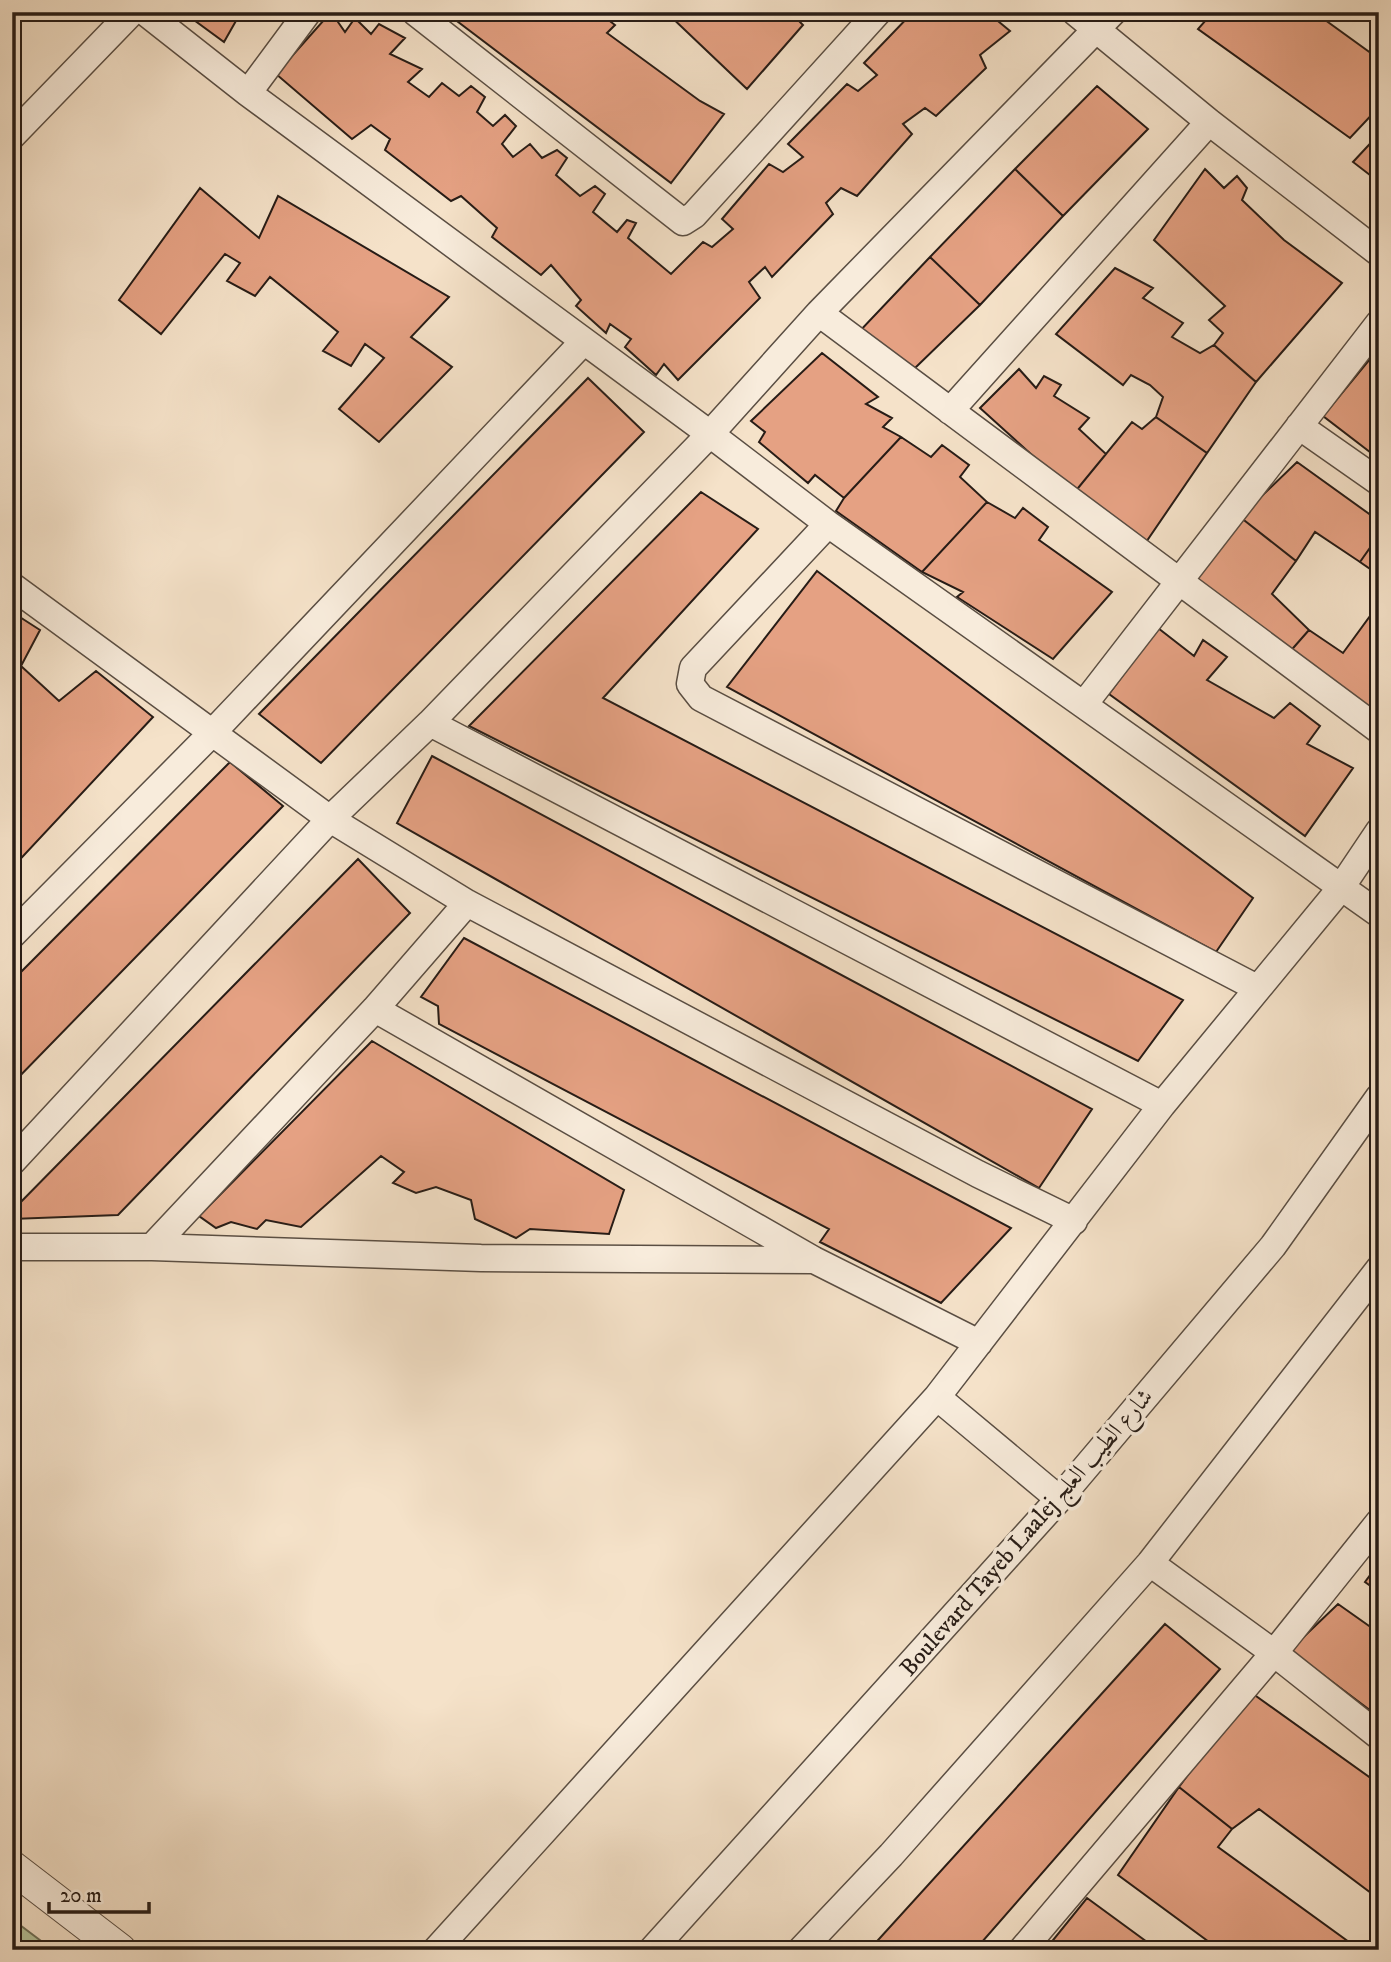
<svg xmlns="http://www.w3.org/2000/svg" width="1391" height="1962" viewBox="0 0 1391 1962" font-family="'IM FELL DW Pica',Amiri,serif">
	<rect width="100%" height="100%" fill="#f5e2c9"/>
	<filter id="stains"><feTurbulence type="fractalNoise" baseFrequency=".00286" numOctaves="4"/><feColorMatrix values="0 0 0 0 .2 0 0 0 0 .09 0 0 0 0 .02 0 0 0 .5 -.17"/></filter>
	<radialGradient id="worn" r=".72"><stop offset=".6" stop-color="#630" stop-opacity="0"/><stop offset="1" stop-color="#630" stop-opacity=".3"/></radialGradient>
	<!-- green -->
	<path fill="#b6c49b" stroke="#6e7058" stroke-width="2" d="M12 1919 53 1950H12Z"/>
	<!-- building -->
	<path fill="#e5a183" stroke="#271c16" stroke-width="2" d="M183 12H241L224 42Z
		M331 12 345 32 355 18 371 34 379 24 405 38 390 54 422 69 408 82 429 97 442 83 459 96 471 86 485 97 477 112 493 126 505 115 516 126 502 144 513 157 530 144 542 158 557 150 567 158 556 175 580 196 595 186 605 194 593 212 617 232 627 220 636 223 628 238 671 274 703 242 712 247 733 229 722 219 769 164 783 172 803 157 788 144 847 84 858 91 877 75 864 63 913 12H987L1010 31 980 55 986 68 936 116 925 108 903 124 912 134 857 196 841 188 826 203 833 214 772 277 765 267 749 282 760 298 678 380 664 364 656 375 625 347 631 339 610 324 606 333 576 306 581 300 551 265 541 275 492 237 497 228 461 196 451 201 385 150 390 139 371 125 352 139 276 74Z
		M445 12H598L615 25 607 33 700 101 724 114 671 183Z
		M666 12H790L803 25 747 89Z
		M1213 12H1314L1379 59V107L1350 138 1198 29Z
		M1097 86 1148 129 1063 216 1015 169Z
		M1379 134V182L1353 162Z
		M1015 169 1063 216 980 305 930 257Z
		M1205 169 1224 188 1237 176 1247 188 1242 200 1284 240 1342 283 1256 382 1214 345 1223 333 1209 320 1225 306 1154 240Z
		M200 188 259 238 278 196 449 297 411 337 452 367 379 442 339 409 384 358 365 344 351 366 323 351 338 332 270 277 255 296 227 281 240 263 225 254 161 334 119 300Z
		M930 257 980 305 913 370 856 335Z
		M1115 268 1153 288 1143 298 1183 323 1172 337 1200 353 1214 345 1256 382 1207 453 1156 417 1163 397 1150 385 1131 375 1123 385 1056 334Z
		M1379 348V459L1323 416Z
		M822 353 878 397 866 404 892 418 883 427 901 437 844 498 815 475 808 483 759 442 765 432 751 421Z
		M1019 369 1036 388 1044 376 1061 385 1054 396 1089 418 1079 429 1106 454 1074 493 980 408Z
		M588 378 644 432 321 763 259 714Z
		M1156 417 1207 453 1142 548 1074 493 1132 422 1142 429Z
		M901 437 931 457 942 445 969 465 960 477 987 502 922 572 836 511 844 498Z
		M1297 462 1379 521V535L1360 562 1315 532 1296 561 1240 517Z
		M701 492 758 529 603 698 1183 1000 1138 1061 469 726Z
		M987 502 1015 518 1023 508 1048 527 1039 540 1112 592 1053 659 957 597 963 592 922 572Z
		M1240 517 1296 561 1272 594 1309 630 1287 655 1193 583Z
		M1379 535V575L1360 562Z
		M817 571 1253 898 1216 952 727 687Z
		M12 612 40 630 21 666 59 701 96 671 153 717 12 868Z
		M1373 612 1379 617V714L1287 655 1309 630 1343 653Z
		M1158 628 1194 656 1203 640 1227 657 1207 680 1274 718 1290 703 1320 726 1307 744 1353 768 1305 836 1109 694Z
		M432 756 1092 1109 1039 1188 397 823Z
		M230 762 283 806 12 1084V981Z
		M358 859 410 913 118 1215 12 1219V1211Z
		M464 938 1011 1228 941 1303 820 1242 829 1229 439 1024 438 1006 421 997Z
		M372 1041 624 1190 609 1234 530 1229 516 1238 475 1219 471 1200 436 1187 416 1193 393 1183 404 1172 381 1156 301 1227 266 1220 257 1229 231 1222 216 1228 199 1216Z
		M1379 1563V1592L1365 1582Z
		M1338 1604 1379 1633V1717L1290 1650Z
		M1165 1624 1220 1669 975 1950H869Z
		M1249 1691 1379 1784V1899L1259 1809 1232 1829 1179 1787Z
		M1179 1787 1232 1829 1218 1847 1360 1950H1220L1118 1875Z
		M1087 1898 1158 1950H1045Z"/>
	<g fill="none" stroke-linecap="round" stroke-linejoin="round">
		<defs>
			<path id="minor" d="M145 12 248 93 710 434 828 524 1379 914
				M415 12 683 222 694 215 878 12
				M1075 12 1209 122 1379 253
				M248 93 308 12
				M12 136 132 12
				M819 313 1379 730
				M950 411 1209 122
				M1299 426 1379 482
				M828 524 693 668 690 684 701 698 1257 988
				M12 586 330 819 467 903 978 1174 1074 1221
				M1085 703 1379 323
				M430 723 1162 1105
				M12 935 214 731 584 341
				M375 1009 814 1260 979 1343
				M12 1162 330 819 430 723 710 434 819 313 1113 12
				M12 1247H152L481 1258 814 1260
				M152 1247 375 1009 467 903
				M937 1397 1162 1105 1340 889 1379 831
				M1150 1563 1274 1653 1379 1736
				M436 1950 937 1397 1059 1499
				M652 1950 1059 1499 1273 1246 1379 1097
				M801 1950 891 1855 1150 1563 1379 1269
				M1022 1950 1274 1653 1379 1522"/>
			<path id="tertiary" d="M12 1867 120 1950"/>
		</defs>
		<!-- minor casing -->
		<use href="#minor" stroke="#5a4e43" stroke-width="29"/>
		<!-- tertiary casing -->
		<use href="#tertiary" stroke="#5a4e43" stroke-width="34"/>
		<!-- minor -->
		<use href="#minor" stroke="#f8ecdc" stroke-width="26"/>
		<!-- tertiary -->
		<use href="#tertiary" stroke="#f8ecdc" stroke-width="32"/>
	</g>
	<g text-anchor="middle" stroke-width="7" stroke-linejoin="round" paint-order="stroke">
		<!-- street labels -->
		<g font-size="24" fill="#271c16" stroke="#f8ecdc">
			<text transform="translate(1026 1532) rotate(-49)" y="8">Boulevard Tayeb Laalej شارع الطيب العلج</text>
		</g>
	</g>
	<!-- margin -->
	<rect width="1391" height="1962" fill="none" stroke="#f5e2c9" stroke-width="42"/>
	<rect x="14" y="14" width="1363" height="1934" fill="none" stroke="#271c16" stroke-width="3.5"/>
	<rect x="21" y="21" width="1349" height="1920" fill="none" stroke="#271c16" stroke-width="2"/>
	<!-- scale -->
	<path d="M49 1902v10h100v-10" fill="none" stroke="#271c16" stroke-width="3.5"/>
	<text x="60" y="1902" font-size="21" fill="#271c16" stroke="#f8ecdc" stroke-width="5" paint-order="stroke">20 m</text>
	<rect width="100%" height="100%" filter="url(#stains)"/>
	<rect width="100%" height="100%" fill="url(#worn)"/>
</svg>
